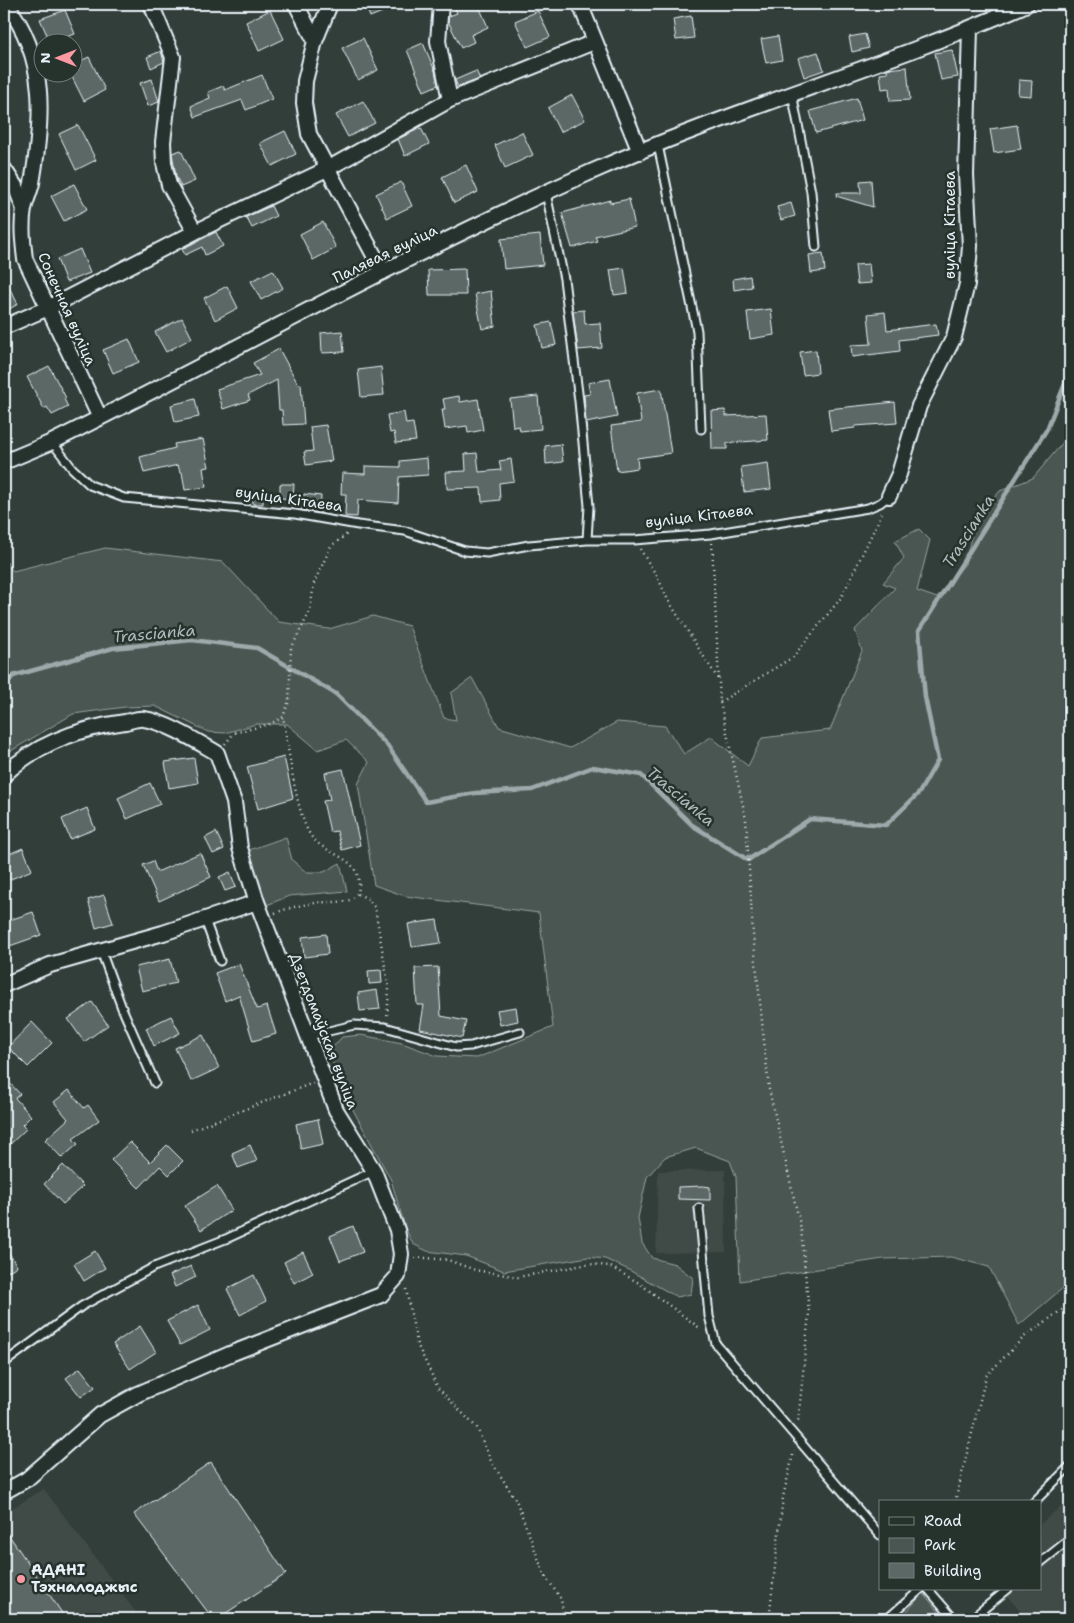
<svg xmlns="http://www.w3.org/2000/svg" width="1074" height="1623" viewBox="0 0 1074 1623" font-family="'Shantell Sans',sans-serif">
	<rect width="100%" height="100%" fill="#323e39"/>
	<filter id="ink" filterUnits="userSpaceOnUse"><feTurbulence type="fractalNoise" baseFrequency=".02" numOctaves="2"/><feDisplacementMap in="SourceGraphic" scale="10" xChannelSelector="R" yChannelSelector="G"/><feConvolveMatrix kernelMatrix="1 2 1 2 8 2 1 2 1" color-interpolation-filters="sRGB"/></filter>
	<g filter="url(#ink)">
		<!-- built -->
		<path fill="#3f4b46" d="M725 1170 726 1252 656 1253 658 1171Z
			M44 1489 141 1619H4V1513Z
			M1070 1499V1619H1027L1001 1589H1040V1524Z"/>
		<!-- green -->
		<path fill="#495651" stroke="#98a4a4" d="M1070 434V1282L1019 1325 989 1267 951 1257 883 1259 740 1281 736 1177 730 1161 696 1148 665 1157 647 1177 638 1218 642 1243 652 1258 675 1264 693 1278 691 1294 677 1297 627 1269 605 1259 588 1257 504 1271 466 1256 427 1251 413 1244 406 1230 391 1180 338 1082 332 1060 333 1047 342 1037 361 1035 402 1043 437 1056 477 1058 553 1027 539 913 405 896 374 885 358 784 369 762 346 740 318 750 287 724H256L225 733 208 732 155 706 125 707 73 714 4 755V559L13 571 105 548 223 562 279 622 329 629 373 616 409 626 444 718 456 720 451 693 472 678 499 727 570 748 617 722 665 726 684 754 711 737 748 766 762 738 830 730 862 651 855 630 895 588 883 583 904 558 895 541 919 529 930 540 917 591 937 598 965 564 975 520 1000 491 1033 478Z
			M286 837 292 860 306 872H324L340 863 347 891 289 896 267 905 260 890 249 850Z
			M923 1593 945 1619H900Z"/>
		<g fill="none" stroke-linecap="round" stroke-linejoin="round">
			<!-- stream -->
			<path stroke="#9ea9ab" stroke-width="4.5" d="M4 687 13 676 113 648 192 640 257 648 336 694 387 745 426 802 475 793 532 790 593 767 641 775 692 825 748 860 810 819 886 825 919 793 938 760 925 697 919 631 1047 429 1070 371"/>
		</g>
		<!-- building -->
		<path fill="#5c6865" stroke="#e8f1f8" d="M365 4H402L370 17Z
			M453 4H478L488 27 471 35 474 42 461 48 448 21 449 16 457 13Z
			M65 10 75 34 50 42 40 19Z
			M270 10 284 39 259 51 246 22Z
			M538 11 550 37 527 47 515 21Z
			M691 16 694 38 676 40 673 19Z
			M865 34 869 48 852 52 849 37Z
			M778 36 782 60 766 63 761 39Z
			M363 38 378 70 358 80 342 48Z
			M423 43 435 71 438 85 424 91 407 50Z
			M952 50 958 77 941 80 935 53Z
			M161 51 164 62 151 68 147 57Z
			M818 52 824 70 804 77 798 58Z
			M89 57 105 90 84 101 72 77V65Z
			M907 67 910 100 890 101 889 88 882 89 880 74 887 73V69Z
			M476 71 480 79 458 87 455 80Z
			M262 75 272 99 246 110 242 100 195 117 191 106 210 98 208 92 223 86 225 90Z
			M152 79 159 102 148 106 140 83Z
			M1019 80 1032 81 1031 96 1018 95Z
			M572 95 585 120 560 132 548 108Z
			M857 98 863 120 816 133 810 111Z
			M363 101 375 123 348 137 336 115Z
			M78 125 96 160 76 170 59 134Z
			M1017 125 1021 149 994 153 990 129Z
			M421 128 429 144 405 156 398 139Z
			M285 131 296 154 272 166 260 143Z
			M522 132 533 155 505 168 495 145Z
			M181 150 195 181 181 187 176 176 172 153Z
			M466 165 478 192 454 203 442 177Z
			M871 180 873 207 836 196 837 193H861L860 181Z
			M401 182 412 206 387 218 376 194Z
			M74 184 87 209 64 221 51 196Z
			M629 199 635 227 595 236 597 241 572 248 562 213 610 200V203Z
			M791 203 795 216 781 220 777 207Z
			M271 206 276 216 252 228 246 217Z
			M323 222 336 248 313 260 300 234Z
			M216 232 223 246 205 255 202 247 185 255 182 249Z
			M540 235 543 265 504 269 501 239Z
			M80 249 90 273 66 282 57 259Z
			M823 253 825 271 811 273 809 255Z
			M869 264 871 283 857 284 855 265Z
			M624 268 628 293 614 295 610 270Z
			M465 269 466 295H429L428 270Z
			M273 270 283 288 261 300 251 281Z
			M750 276 752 287 734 290 733 279Z
			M4 278 18 304 4 312Z
			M227 286 238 308 215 320 204 298Z
			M491 291 495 326 482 329 475 294Z
			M771 309 774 335 750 339 747 312Z
			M584 310 585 324 600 323 602 348 578 350 573 311Z
			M885 312 887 330 936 324 938 335 899 340 900 351 852 357 851 345 871 344 868 314Z
			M182 318 192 338 166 352 155 332Z
			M551 322 556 345 542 348 537 325Z
			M342 331 344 352 322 353 321 333Z
			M129 339 139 362 113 373 103 350Z
			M279 349 298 384H301L304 424 283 425 282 410H279L277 380 248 395 250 400 223 409 217 389 260 375 253 363Z
			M816 350 818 373 803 375 800 352Z
			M49 366 66 398 64 399 68 407 52 415 47 407 44 409 27 377Z
			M381 367 384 395 361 397 358 370Z
			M610 379 617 417 586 423 584 395 590 394 588 383Z
			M661 389 671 453 637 458 638 468 617 471 611 426 641 422 637 393Z
			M459 396 460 402 478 399 483 430 468 433 467 426 445 429 442 409H445L443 399Z
			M538 396 541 429 520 431 519 426 513 427 510 399Z
			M195 399 199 417 175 422 171 405Z
			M895 402 897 423 855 426V428L831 431 828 409Z
			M725 410 726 416 766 414 768 440 727 443V449H712L711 411Z
			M404 412 406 424 413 423 416 441 396 443 394 432 390 433 387 415Z
			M326 425 332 461 306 465 304 452 313 451 310 427Z
			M203 439 209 467 203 468 206 487 185 490 182 472H180L178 465 144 473 140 457 175 448 174 444Z
			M561 444 563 462 546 464 545 446Z
			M477 453 479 472 501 470 499 461 511 459 514 481 499 483 500 500 482 502 481 488 447 489 446 472 466 471 465 454Z
			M427 458 428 475 399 477 398 503 358 500 357 517 345 516 346 494H341L342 473 365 474V466L400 467V461Z
			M768 463 771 489 744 492 741 467Z
			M280 484H294L293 499 280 498Z
			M252 492H263V504H253Z
			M304 494 321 496 320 513 302 510Z
			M284 757 293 798 258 809 247 767Z
			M194 758 198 783 169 788 165 762Z
			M343 769 360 845 342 850 337 831 330 832 323 801 330 800 325 773Z
			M150 783 160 804 127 819 118 798Z
			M87 808 95 829 70 839 62 819Z
			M216 832 224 849 213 854 205 838Z
			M23 848 32 870 4 882V856Z
			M200 853 211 877 159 901 143 865 153 861 157 872Z
			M230 872 236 887 225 891 219 877Z
			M104 895 113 923 96 928 88 900Z
			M33 912 41 935 4 948V922Z
			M437 920 441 943 412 947 408 924Z
			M326 934 328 954 304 957 302 937Z
			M170 959 176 983 142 991 136 967Z
			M239 964 257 1009 267 1006 276 1034 253 1041 239 995 225 1001 215 973Z
			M438 967 441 1016 466 1021 462 1038 420 1029 424 1005H417L415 968Z
			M381 970 382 983 369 984 368 971Z
			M377 990 380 1009 360 1011 358 993Z
			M92 1002 108 1025 84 1042 68 1019Z
			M516 1007 518 1021 500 1025 497 1010Z
			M171 1016 180 1033 154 1046 146 1028Z
			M32 1022 52 1043 28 1067 8 1047Z
			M203 1035 219 1068 191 1081 175 1048Z
			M4 1077 20 1094 15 1098 31 1116 22 1125 26 1129 4 1150Z
			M69 1090 84 1108 88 1105 99 1120 73 1139 78 1144 62 1158 45 1140 68 1119 54 1102Z
			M318 1119 323 1144 301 1149 296 1124Z
			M130 1142 150 1162 167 1145 183 1161 169 1175 160 1166 139 1188 111 1160Z
			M250 1145 257 1161 238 1168 232 1153Z
			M63 1165 83 1186 63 1204 44 1184Z
			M217 1186 232 1210 201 1230 185 1206Z
			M703 1186 710 1187V1200L678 1199V1187Z
			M353 1226 363 1252 340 1261 330 1236Z
			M4 1245 17 1266 4 1274Z
			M95 1251 105 1268 84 1281 74 1264Z
			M303 1252 313 1273 294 1283 284 1262Z
			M191 1266 196 1277 175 1287 170 1275Z
			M254 1275 266 1301 240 1315 227 1289Z
			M198 1305 210 1330 180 1345 167 1321Z
			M140 1326 156 1352 130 1369 113 1344Z
			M80 1368 95 1387 81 1397 66 1378Z
			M211 1462 286 1574 217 1619H213L134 1514Z
			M4 1528 66 1619H4Z"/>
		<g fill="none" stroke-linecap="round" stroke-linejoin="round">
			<defs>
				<path id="lane" d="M792 93 811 192 816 247
					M658 145 697 331 701 429
					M546 193 564 279 579 401 589 506 587 540
					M52 442 72 468 90 485 124 498 295 514 358 525 405 531 465 551 487 553 529 545 587 540H634L711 534 868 508 880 503 889 496
					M205 920 220 961
					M101 951 122 1008 155 1083
					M308 1036 354 1025 385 1027 456 1047 471 1046 520 1032
					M699 1208 709 1316 716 1344 880 1535
					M4 1363 82 1306 154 1267 228 1238 374 1171
					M1034 1502 1070 1466
					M1040 1563 1070 1539
					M928 1589 954 1619
					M887 1619 921 1589
					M971 1619 1008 1589"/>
				<path id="street" d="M6 4C48 58 43 120 32 183 30 192 26 200 24 209 21 226 23 242 25 259L100 418
					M151 4 173 57 163 142 164 163 169 185 195 232
					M296 4 315 41
					M330 4 315 41 305 81 304 103 309 134 383 272
					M441 4 438 41 450 100
					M580 4 640 152
					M4 169 15 186 24 209
					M4 327 48 308 195 232 329 168 450 100 594 42
					M4 462 52 442C232 352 407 254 591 172 733 109 884 67 1027 4
					M889 496 899 474 919 406 954 337 967 284 970 246 966 175 970 28
					M4 775C36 744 81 728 125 722 131 721 138 718 144 719 166 722 198 742 217 753L234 802 240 848 257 902 336 1110 374 1171 397 1230 401 1254 398 1276 381 1295 230 1354 138 1394 100 1415 27 1479 4 1492
					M4 985 50 965 163 933 257 902"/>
			</defs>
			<!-- lane casing -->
			<use href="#lane" stroke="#e8f1f8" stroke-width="11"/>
			<!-- street casing -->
			<use href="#street" stroke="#e8f1f8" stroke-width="18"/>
			<!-- path -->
			<path stroke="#e8f1f8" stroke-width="2.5" stroke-dasharray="1 4" stroke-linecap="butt" d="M712 543 720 702 746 819 753 934 769 1089 801 1229 809 1313 798 1423
				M640 549 658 578 668 600 718 679
				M720 702 793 657 841 598 882 513
				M225 744 234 733 270 724 283 717 289 701 291 649 310 611 314 583 331 546 347 534
				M358 894 368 899 375 908 389 989 387 1019
				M275 913C288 908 301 905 315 903 326 901 345 904 353 898 357 895 359 891 359 885 360 856 324 855 311 836 296 815 288 744 283 717
				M191 1130 313 1083
				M415 1257 448 1260 475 1270 518 1277 589 1264 609 1266 639 1283 701 1329
				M406 1289 417 1344 438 1388 477 1428 491 1461 516 1500 544 1574 561 1599 564 1619
				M955 1502 986 1376 1024 1337 1070 1304
				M769 1619 783 1497 794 1451"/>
			<!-- lane -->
			<use href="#lane" stroke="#26332d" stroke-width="7"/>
			<!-- street -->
			<use href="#street" stroke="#26332d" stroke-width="14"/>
		</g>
	</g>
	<!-- markers -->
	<circle fill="#ff9aa2" stroke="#26332d" stroke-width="2" cx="21" cy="1579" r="5"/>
	<g text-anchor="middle" stroke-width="5" stroke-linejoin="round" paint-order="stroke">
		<!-- street labels -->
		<g font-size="15" fill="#e8f1f8" stroke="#26332d">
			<text transform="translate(950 225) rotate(-90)" y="5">вуліца Кітаева</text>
			<text transform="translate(385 254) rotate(-26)" y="5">Палявая вуліца</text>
			<text transform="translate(67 309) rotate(66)" y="5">Сонечная вуліца</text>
			<text transform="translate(289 499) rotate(8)" y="5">вуліца Кітаева</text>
			<text transform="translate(699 516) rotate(-7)" y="5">вуліца Кітаева</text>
			<text transform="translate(324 1031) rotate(69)" y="5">Дзетдомаўская вуліца</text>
		</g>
		<!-- poi labels -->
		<g font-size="15" font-weight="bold" fill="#e8f1f8" stroke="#26332d" text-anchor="start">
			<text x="31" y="1575">АДАНІ<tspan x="31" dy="17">Тэхналоджыс</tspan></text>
		</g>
		<!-- water labels -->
		<g font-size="16" font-style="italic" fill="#b1bbbe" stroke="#26332d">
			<text transform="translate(968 531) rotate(-58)" y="6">Trascianka</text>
			<text transform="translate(154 633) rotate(-5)" y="6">Trascianka</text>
			<text transform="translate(681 796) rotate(40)" y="6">Trascianka</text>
		</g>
	</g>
	<!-- margin -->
	<rect width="1074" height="1623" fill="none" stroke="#26332d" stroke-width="20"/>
	<rect x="10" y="10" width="1054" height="1603" fill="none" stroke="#e8f1f8" stroke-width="2" filter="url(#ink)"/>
	<!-- legend -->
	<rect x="879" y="1500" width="162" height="90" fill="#26332d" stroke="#747f7e"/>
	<rect x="889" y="1517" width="25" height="8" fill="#26332d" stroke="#747f7e"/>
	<text x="924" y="1526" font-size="15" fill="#e8f1f8">Road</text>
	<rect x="889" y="1538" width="25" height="15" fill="#495651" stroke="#747f7e"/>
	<text x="924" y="1550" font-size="15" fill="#e8f1f8">Park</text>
	<rect x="889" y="1563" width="25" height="15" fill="#5c6865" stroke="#747f7e"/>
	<text x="924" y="1576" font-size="15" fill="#e8f1f8">Building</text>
	<!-- north arrow -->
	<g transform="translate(58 58) rotate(270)"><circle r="24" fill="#26332d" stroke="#747f7e"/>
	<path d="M0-4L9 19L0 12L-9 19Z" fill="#ff9aa2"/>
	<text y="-8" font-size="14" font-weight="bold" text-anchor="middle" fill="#e8f1f8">N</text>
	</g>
</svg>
